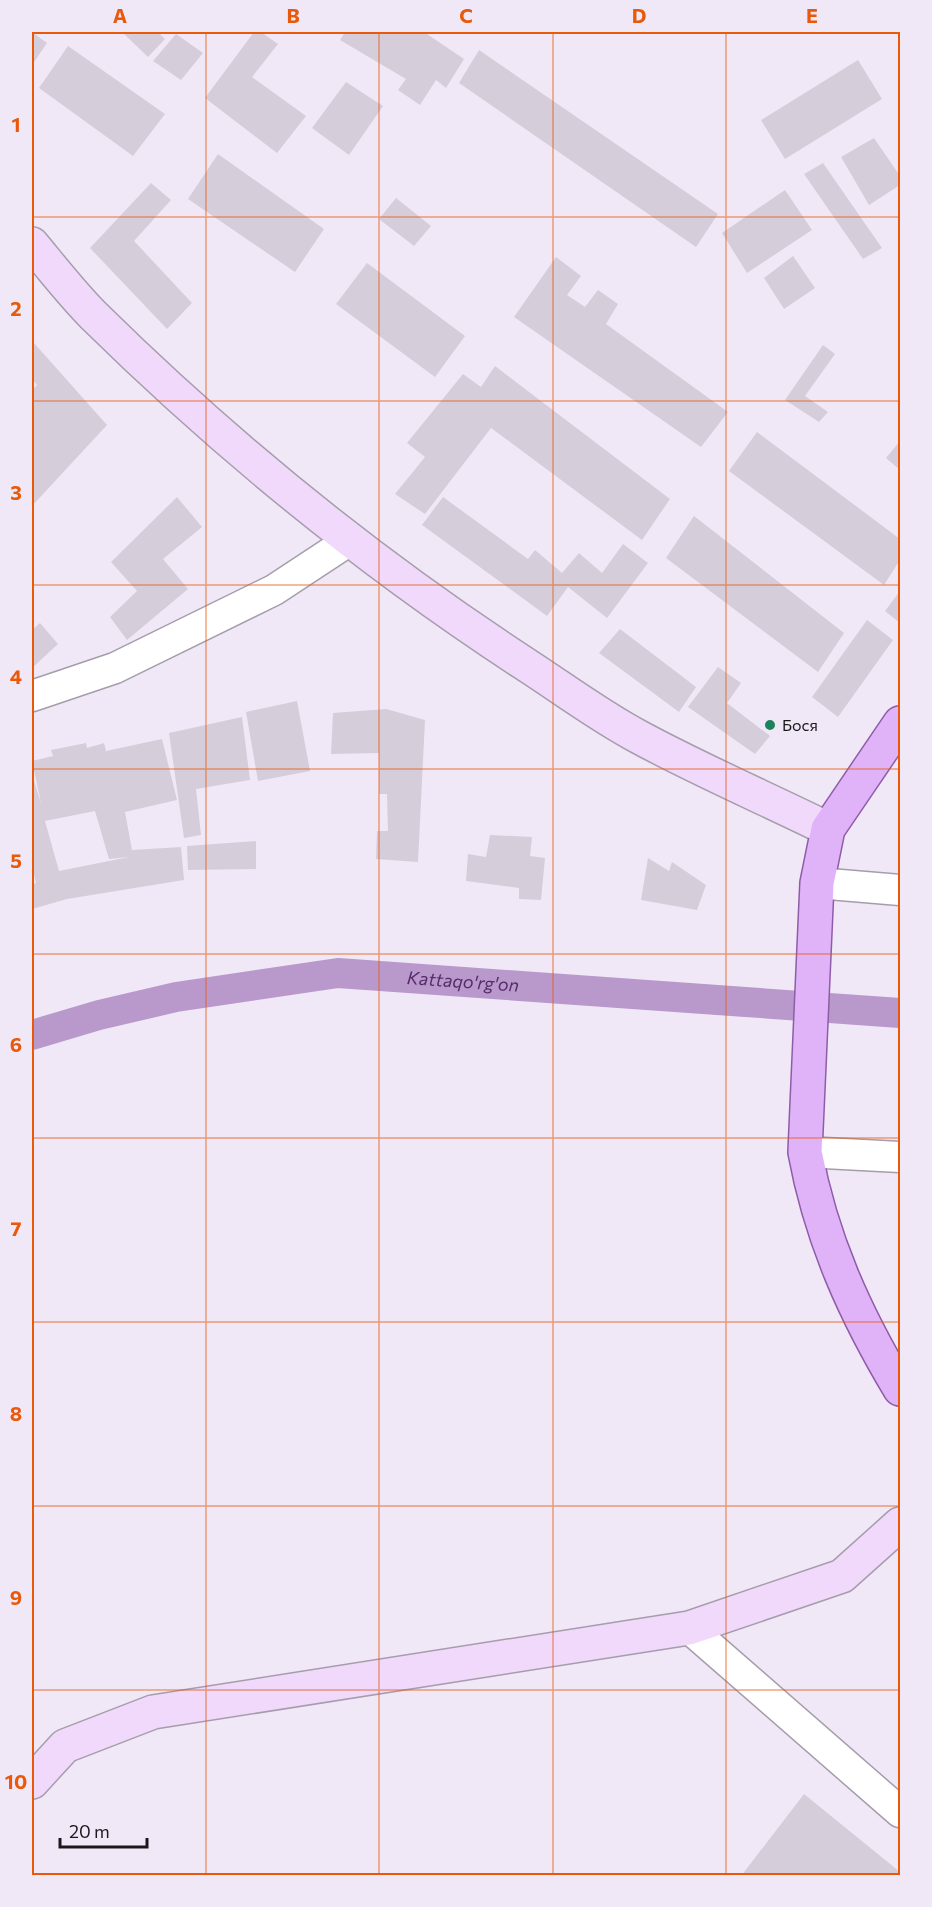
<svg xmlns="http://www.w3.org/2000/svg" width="932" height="1907" viewBox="0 0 932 1907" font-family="Commissioner,sans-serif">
	<rect width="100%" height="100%" fill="#f1e8f7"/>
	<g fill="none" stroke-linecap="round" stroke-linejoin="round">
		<!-- canal -->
		<path stroke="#b998cb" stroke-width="30" id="s1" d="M32 1035 99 1015 176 997 338 973 900 1013"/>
	</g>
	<!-- building -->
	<path fill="#d6cddb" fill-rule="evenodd" d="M32 32 47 43 32 65Z
		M122 32H158L165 39 148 57Z
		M254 32H261L278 44 252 77 306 116 277 153 205 98Z
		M345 32H424L464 59 446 88 436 80 420 105 398 90 406 79 340 40Z
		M176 34 203 53 181 80 153 61Z
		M68 46 165 114 133 156 39 88Z
		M479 50 718 214 696 247 459 83Z
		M858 60 882 99 785 159 761 120Z
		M346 82 383 106 349 155 312 128Z
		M874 138 900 176V185L869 205 841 157Z
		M218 154 324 229 295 272 188 199Z
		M823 163 882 248 863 259 804 174Z
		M151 183 171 200 134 241 192 303 167 329 90 248Z
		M785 190 812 230 747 273 722 233Z
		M396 198 431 226 414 246 379 219Z
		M793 256 815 288 784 309 764 278Z
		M556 257 581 276 567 295 585 307 598 290 618 304 606 324 728 412 701 447 514 317Z
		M367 263 465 336 435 377 336 304Z
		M34 343 107 425 32 506V390L37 385 32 379V345Z
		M823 345 835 354 805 396 828 412 819 422 785 400Z
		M495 366 670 499 642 540 491 428 425 514 395 494 425 457 407 443 463 374 481 387Z
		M757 432 900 539V560L884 585 729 471Z
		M900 441V470L886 458Z
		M177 497 202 527 163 559 188 589 127 640 110 617 137 591 111 562Z
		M443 497 528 559 535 550 562 573 579 553 602 573 623 544 648 563 607 618 568 587 547 616 422 525Z
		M694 516 844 633 818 672 666 558Z
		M900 591V623L885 611Z
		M867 620 893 640 838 717 812 697Z
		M40 623 58 644 32 668V630Z
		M620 629 696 687 679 712 599 653Z
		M718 667 741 683 727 703 770 736 755 754 688 707Z
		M297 701 310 771 258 781 246 712Z
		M386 709 425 720 418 862 376 859 377 831H388L387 794H379V753L331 754 333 713Z
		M242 717 250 780 196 789 201 835 184 838 169 733Z
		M162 739 177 800 125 812 132 850 181 847 184 880 67 899 32 909V884L36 883 32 866V774L41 803 32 761 53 756 51 750 86 743 87 748 104 743 106 751ZM95 811 109 859 129 857 59 871 45 821Z
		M490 835 532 837 530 856 545 858 541 900 519 899V888L466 881 468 854 486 857Z
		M256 841V869L188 870 187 846Z
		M648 858 669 871 672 862 706 885 697 910 641 900Z
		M804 1794 900 1872V1876H741Z"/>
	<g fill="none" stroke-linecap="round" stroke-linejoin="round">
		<defs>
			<path id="street" d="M32 696 115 668 274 590 350 540
				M817 883 900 890
				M805 1152 900 1157
				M689 1628 900 1812"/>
			<path id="secondary" d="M32 244C52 268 72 294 94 316 226 446 370 563 525 664 562 688 601 717 639 737 700 770 765 798 828 829
				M32 1782 65 1746 153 1712 689 1628 842 1576 900 1524"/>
			<path id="primary" d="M900 723 828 829 817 883 805 1152C821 1239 855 1314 900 1389"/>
		</defs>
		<!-- street casing -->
		<use href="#street" stroke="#a69dab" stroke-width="33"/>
		<!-- secondary casing -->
		<use href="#secondary" stroke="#a69dab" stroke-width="36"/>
		<!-- primary casing -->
		<use href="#primary" stroke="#8e5ca8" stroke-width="36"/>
		<!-- street -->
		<use href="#street" stroke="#fff" stroke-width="30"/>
		<!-- secondary -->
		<use href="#secondary" stroke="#f0d9fb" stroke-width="33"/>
		<!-- primary -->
		<use href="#primary" stroke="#e0b3f8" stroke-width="33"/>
	</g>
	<!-- grid -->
	<path fill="none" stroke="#e8590c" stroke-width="1.5" stroke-opacity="0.55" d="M206 32V1876M379 32V1876M553 32V1876M726 32V1876M32 217H900M32 401H900M32 585H900M32 769H900M32 954H900M32 1138H900M32 1322H900M32 1506H900M32 1690H900"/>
	<!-- markers -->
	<circle fill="#1c835d" stroke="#f1e8f7" stroke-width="2" cx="770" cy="725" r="6"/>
	<g text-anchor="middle" stroke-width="6" stroke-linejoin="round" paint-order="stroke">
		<!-- poi labels -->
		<g font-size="16" fill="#1b181d" stroke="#f1e8f7" text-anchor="start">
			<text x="782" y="731">Бося</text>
		</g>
		<!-- water labels -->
		<g font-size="18" font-style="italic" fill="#552c69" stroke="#f1e8f7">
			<text dy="6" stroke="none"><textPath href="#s1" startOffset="438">Kattaqo'rg'on</textPath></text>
		</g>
	</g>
	<!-- border -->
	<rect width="932" height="1907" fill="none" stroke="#f1e8f7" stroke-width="66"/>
	<!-- scale -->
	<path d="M60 1838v9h87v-9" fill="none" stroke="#1b181d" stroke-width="3"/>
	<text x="69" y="1838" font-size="18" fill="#1b181d" stroke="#f1e8f7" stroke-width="4.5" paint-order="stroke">20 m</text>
	<rect x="33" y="33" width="866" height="1841" fill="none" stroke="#e8590c" stroke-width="2"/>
	<g font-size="20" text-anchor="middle" font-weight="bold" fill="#e8590c">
		<text x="120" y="23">A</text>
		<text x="293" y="23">B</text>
		<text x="466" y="23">C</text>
		<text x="639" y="23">D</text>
		<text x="812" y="23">E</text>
		<text x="16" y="132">1</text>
		<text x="16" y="316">2</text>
		<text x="16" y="500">3</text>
		<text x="16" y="684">4</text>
		<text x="16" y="868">5</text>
		<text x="16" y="1052">6</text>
		<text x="16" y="1236">7</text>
		<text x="16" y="1421">8</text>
		<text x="16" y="1605">9</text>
		<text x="16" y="1789">10</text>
	</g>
</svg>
